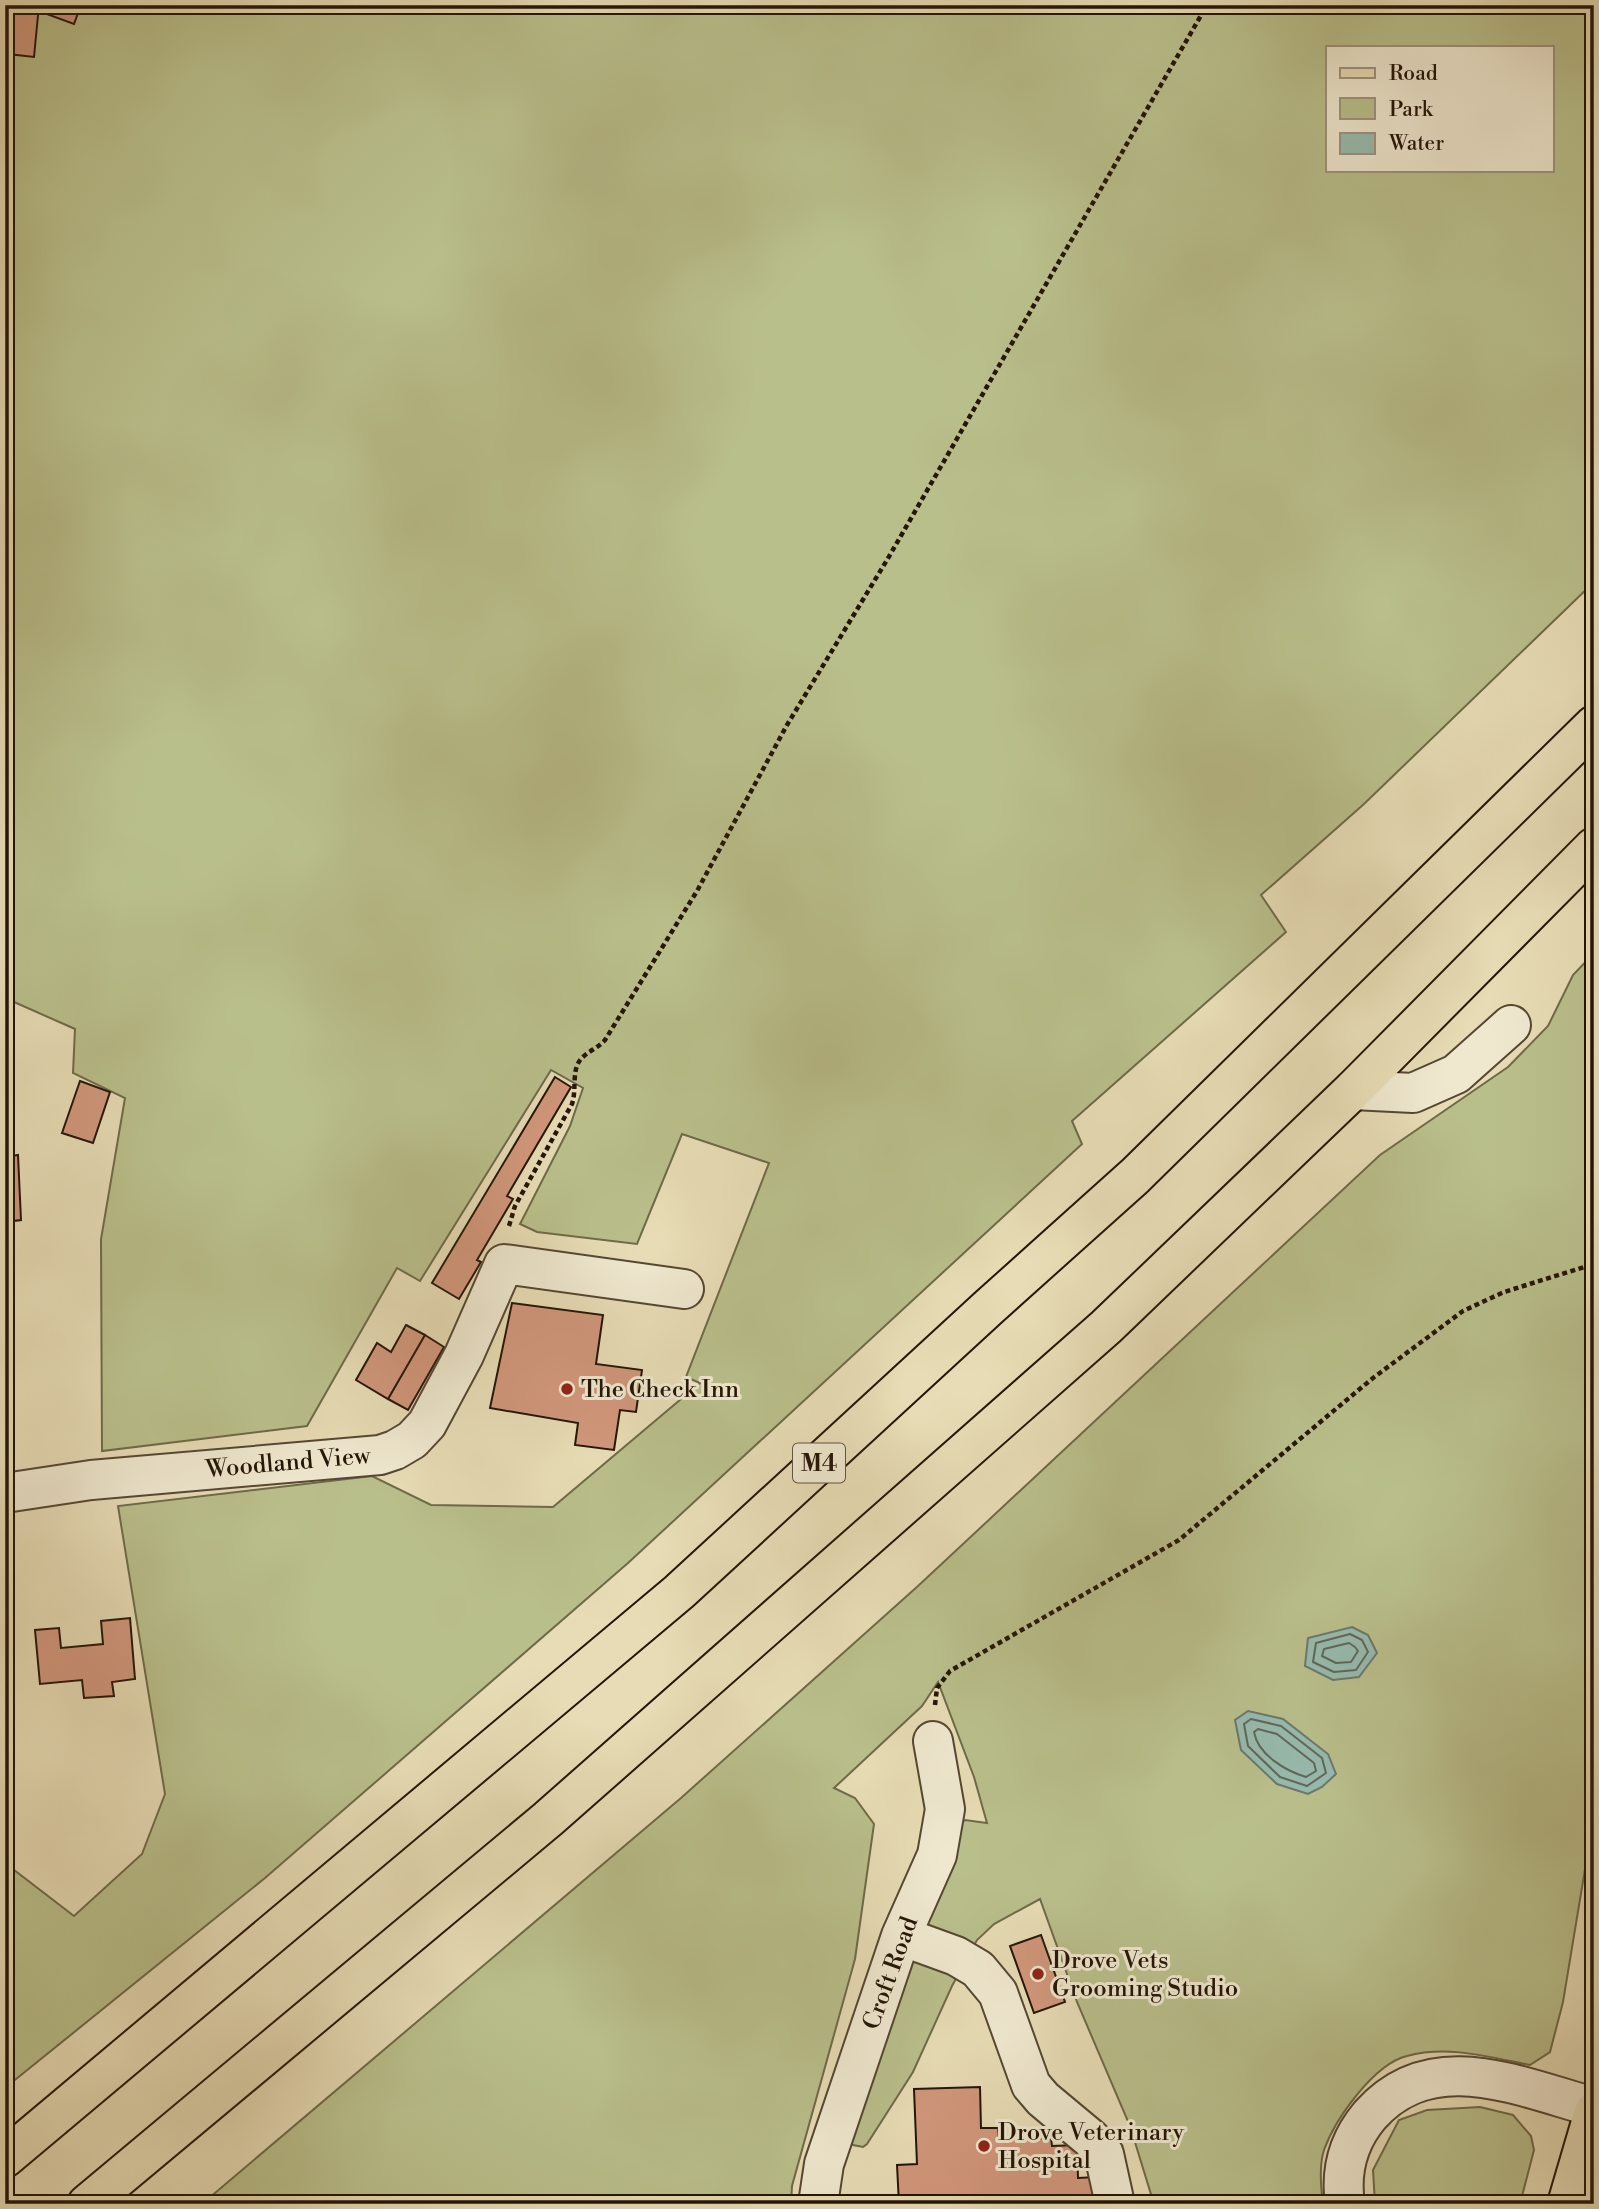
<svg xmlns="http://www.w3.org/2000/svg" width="1599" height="2209" viewBox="0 0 1599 2209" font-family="'Libre Bodoni',serif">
	<rect width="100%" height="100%" fill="#e7dcb5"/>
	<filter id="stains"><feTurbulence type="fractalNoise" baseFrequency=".00286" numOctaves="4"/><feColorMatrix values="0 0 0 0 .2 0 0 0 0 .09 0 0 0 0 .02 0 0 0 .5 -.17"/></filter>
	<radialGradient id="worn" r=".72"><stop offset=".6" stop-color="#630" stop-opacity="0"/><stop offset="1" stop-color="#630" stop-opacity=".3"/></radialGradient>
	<!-- green -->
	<path fill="#b9bf8b" stroke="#6e6a49" stroke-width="2" fill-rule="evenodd" d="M5 5H1594V582L1364 804 1261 895 1286 932 1072 1121 1082 1144 628 1563 265 1878 5 2088V1863L74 1916 142 1854 165 1794 118 1506 372 1476 431 1505 553 1507 700 1383 686 1377 769 1163 682 1134 637 1244 537 1232 520 1224 570 1126 583 1088 551 1070 420 1281 397 1268 307 1426 102 1451 101 1239 125 1098 73 1073 75 1029 5 998ZM1328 47H1552V170H1328Z
		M1594 953V1815L1563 2002 1550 2052 1530 2065C1489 2057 1448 2045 1407 2056 1374 2064 1335 2119 1324 2150 1319 2165 1321 2189 1323 2204H1154L1130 2126 1077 2002 1040 1899 994 1924 977 1940 952 1986 913 2072 867 2144 863 2147 853 2145 850 2142 949 1828 965 1820 987 1823 974 1777 938 1682 922 1706 834 1788 855 1798 874 1824 855 1959 792 2186 791 2204H202L681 1798 918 1586 1380 1155 1508 1067 1548 1026 1573 975Z
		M1480 2107 1513 2115 1531 2136 1534 2150 1520 2204H1375L1373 2170 1399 2120 1427 2110Z"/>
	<!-- water -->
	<path fill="#97bbaf" stroke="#69796c" stroke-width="2" d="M1352 1627 1368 1635 1377 1653 1359 1677 1333 1680 1305 1666 1308 1638Z
		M1248 1711 1283 1719 1328 1754 1336 1774 1322 1787 1308 1794 1277 1784 1241 1750 1235 1720Z"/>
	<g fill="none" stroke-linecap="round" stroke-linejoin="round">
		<!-- shore -->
		<path stroke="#5e685b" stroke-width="2" d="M1350 1634 1362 1640 1368 1652 1356 1670 1334 1672 1313 1662 1316 1643Z
			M1349 1643 1355 1647 1358 1651 1351 1662 1336 1663 1322 1656 1324 1649Z
			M1251 1719 1281 1726 1322 1758 1326 1773 1307 1786 1280 1777 1248 1746 1244 1724Z
			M1258 1729 1277 1734 1314 1763 1316 1771 1306 1777C1286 1771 1258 1755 1254 1732Z"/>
	</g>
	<!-- building -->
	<path fill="#d1977c" stroke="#241507" stroke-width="2" d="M12 5H39L34 57 8 54Z
		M43 5H81L74 24 41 12Z
		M555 1077 571 1087 507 1196 513 1199 477 1260 481 1262 459 1299 432 1283Z
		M80 1081 110 1092 93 1143 62 1133Z
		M18 1155 21 1220 5 1222V1157Z
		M512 1303 603 1315 596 1364 642 1370 636 1412 620 1410 614 1450 575 1445 578 1423 490 1408Z
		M406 1325 425 1335 388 1399 356 1380 377 1343 391 1352Z
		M425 1335 444 1347 408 1410 388 1399Z
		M130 1618 135 1679 112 1682 114 1696 84 1698 82 1680 40 1684 35 1630 59 1628 61 1648 103 1644 101 1621Z
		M1041 1935 1065 2002 1034 2013 1010 1946Z
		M980 2087 981 2128H998L999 2140 1051 2138 1052 2146 1077 2145 1078 2178 1096 2177 1097 2204H899L897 2165 917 2164 914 2089Z"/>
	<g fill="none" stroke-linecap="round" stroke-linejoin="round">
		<defs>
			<path id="minor" d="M1353 1090 1413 1093 1456 1074 1511 1025
				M5 1493 91 1480 380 1455 395 1450 412 1440 427 1424 464 1355 504 1264 684 1289
				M901 1936 956 1956 978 1969 998 1993 1031 2085 1043 2099 1091 2139 1104 2154 1115 2204
				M818 2204 824 2164 901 1936 937 1855 945 1809 933 1741
				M1345 2204C1340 2170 1348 2141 1370 2115 1432 2045 1519 2087 1594 2107"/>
			<path id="major" d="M1567 2204 1594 2112"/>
			<path id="highway" d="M5 2158 679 1592 989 1307 1135 1176 1594 725
				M87 2204 548 1819 1106 1327 1353 1090 1594 847"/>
		</defs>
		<!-- minor casing -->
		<use href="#minor" stroke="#554732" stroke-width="42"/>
		<!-- major casing -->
		<use href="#major" stroke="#241507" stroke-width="42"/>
		<!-- highway casing -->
		<use href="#highway" stroke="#241507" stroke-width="42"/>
		<!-- path -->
		<path stroke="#241507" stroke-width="4.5" stroke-dasharray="5 3.5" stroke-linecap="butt" d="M509 1226 515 1206 572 1104C577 1090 571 1070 581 1059 588 1051 598 1048 605 1040L697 891 787 725 887 560 1207 5
			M935 1705 937 1688 950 1671 1179 1540 1373 1378 1463 1311 1504 1292 1594 1264"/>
		<!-- minor -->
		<use href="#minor" stroke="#efe8cf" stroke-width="38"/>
		<!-- major -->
		<use href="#major" stroke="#e7dcb5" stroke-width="38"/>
		<!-- highway -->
		<use href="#highway" stroke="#e7dcb5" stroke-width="38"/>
	</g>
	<!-- markers -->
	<g fill="#8f2418" stroke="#efe8cf" stroke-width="2.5">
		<circle cx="567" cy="1389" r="7"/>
		<circle cx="1038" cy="1974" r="7"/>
		<circle cx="984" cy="2146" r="7"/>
	</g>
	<g text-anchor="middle" stroke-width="6" stroke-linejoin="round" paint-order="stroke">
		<!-- shield labels -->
		<rect fill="#efe8cf" stroke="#615443" stroke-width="2" x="793" y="1443.5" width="52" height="39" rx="5"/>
		<g font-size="23" font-weight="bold" fill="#241507">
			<text x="819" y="1471">M4</text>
		</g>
		<!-- poi labels -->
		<g font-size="24" fill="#241507" stroke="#efe8cf" text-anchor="start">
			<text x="581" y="1397">The Check Inn</text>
			<text x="1052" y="1968">Drove Vets<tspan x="1052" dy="28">Grooming Studio</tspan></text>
			<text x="998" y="2140">Drove Veterinary<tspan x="998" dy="28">Hospital</tspan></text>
		</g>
		<!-- street labels -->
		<g font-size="24" fill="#241507" stroke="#efe8cf">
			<text transform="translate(288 1462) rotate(-5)" y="8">Woodland View</text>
			<text transform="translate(890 1973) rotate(-70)" y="8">Croft Road</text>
		</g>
	</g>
	<!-- margin -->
	<rect width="1599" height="2209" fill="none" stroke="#e7dcb5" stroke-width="28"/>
	<rect x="7" y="7" width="1585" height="2195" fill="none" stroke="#241507" stroke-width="3.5"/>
	<rect x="14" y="14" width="1571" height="2181" fill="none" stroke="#241507" stroke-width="2"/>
	<!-- legend -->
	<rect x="1326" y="46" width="228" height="126" fill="#efe8cf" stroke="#9e947f" stroke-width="2"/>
	<rect x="1340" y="68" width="35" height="10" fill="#e7dcb5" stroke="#9e947f" stroke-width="2"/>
	<text x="1389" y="80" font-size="21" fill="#241507">Road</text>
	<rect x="1340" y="98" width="35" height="21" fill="#b9bf8b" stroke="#9e947f" stroke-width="2"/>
	<text x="1389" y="116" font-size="21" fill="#241507">Park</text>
	<rect x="1340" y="133" width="35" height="21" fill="#97bbaf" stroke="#9e947f" stroke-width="2"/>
	<text x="1389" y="150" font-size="21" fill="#241507">Water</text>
	<rect width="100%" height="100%" filter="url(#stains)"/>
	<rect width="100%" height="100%" fill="url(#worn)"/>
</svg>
